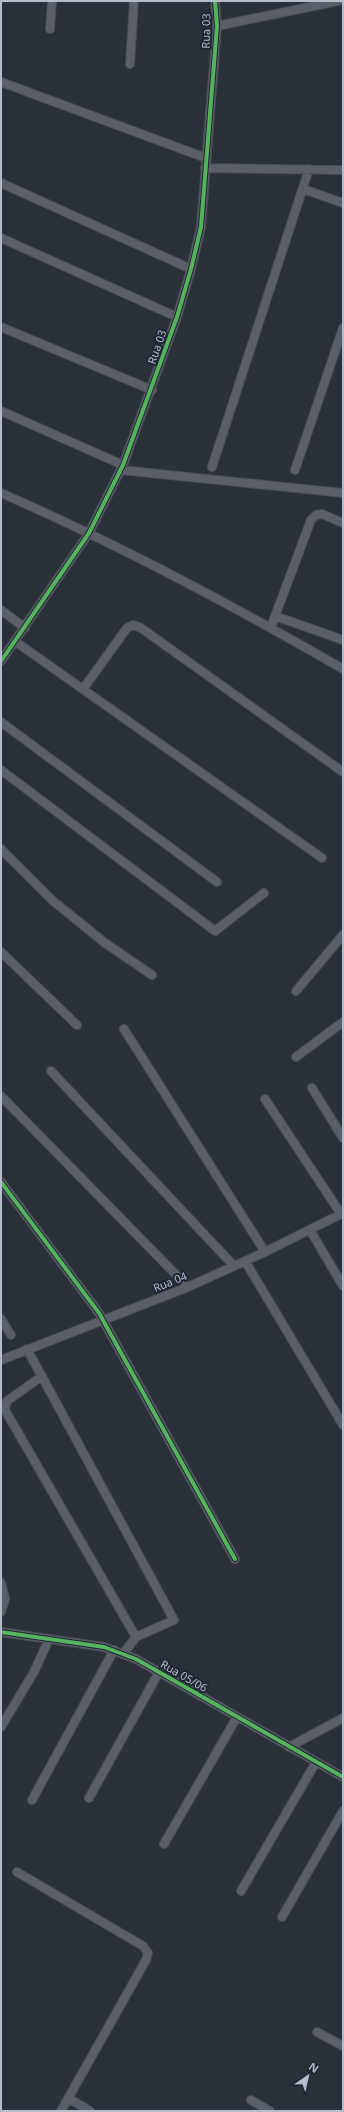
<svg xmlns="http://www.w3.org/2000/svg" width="344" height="2112" viewBox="0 0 344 2112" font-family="'Noto Sans',sans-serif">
	<rect width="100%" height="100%" fill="#2a3038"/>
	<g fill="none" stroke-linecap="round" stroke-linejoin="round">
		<defs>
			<path id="minor" d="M217 26 338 1
				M50 29 52 1
				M130 64 134 1
				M1 82 206 158
				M205 168 343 170
				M1 183 191 269
				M303 189 343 203
				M1 238 177 317
				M1 327 152 390
				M1 411 123 465
				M212 467 309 169
				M121 470 343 493
				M295 470 343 328
				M1 493C118 544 232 605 343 669
				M1 610 25 628
				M275 616 343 640
				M271 627 311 520 316 515 322 514 343 523
				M16 642 322 858
				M1 661 89 533 123 465 177 317 191 269 201 227 217 26 215 1
				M83 689 127 628 133 625 141 628 343 772
				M1 722 217 882
				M1 770 215 931 264 893
				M1 849 52 900 105 943 152 975
				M1 952 77 1025
				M296 991 343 935
				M124 1029 265 1252
				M296 1057 343 1022
				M51 1071 234 1266
				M312 1088 343 1138
				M1 1096 188 1287
				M265 1099 341 1214
				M1 1182 99 1313 235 1559
				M310 1230 343 1286
				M245 1261 343 1425
				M1 1319 11 1335
				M27 1349 174 1620 136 1637 123 1654
				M1 1360 188 1287 265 1252 343 1213
				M42 1376 7 1401 5 1410 136 1637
				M1 1583 5 1599 1 1612
				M1 1632 104 1647 136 1659 343 1777
				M1 1727 34 1672 49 1639
				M289 1747 343 1718
				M89 1798 159 1672
				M32 1800 114 1650
				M164 1844 237 1717
				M17 1872 143 1946 148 1953 146 1960 61 2111
				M241 1891 316 1762
				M282 1917 343 1811
				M317 2032 343 2046
				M68 2098 90 2111
				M251 2100 270 2111"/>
		</defs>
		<!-- minor casing -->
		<use href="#minor" stroke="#484c53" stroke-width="10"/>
		<!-- minor -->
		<use href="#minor" stroke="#5a5e66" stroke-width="8"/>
		<defs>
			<path id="cycleway" d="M1 661 89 533 123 465 177 317 191 269 201 227 217 26 215 1
				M1 1182 99 1313 235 1559
				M1 1632 104 1647 136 1659 343 1777"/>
		</defs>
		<!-- cycleway casing -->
		<use href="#cycleway" stroke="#1d2633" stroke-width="6"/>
		<!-- cycleway -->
		<use href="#cycleway" stroke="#56b35d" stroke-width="4"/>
	</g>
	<g text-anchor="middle" stroke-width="4" stroke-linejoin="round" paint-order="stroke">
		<!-- street labels -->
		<g font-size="11" fill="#b4bcc9" stroke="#1d2633">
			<text transform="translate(206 31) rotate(-89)" y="4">Rua 03</text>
			<text transform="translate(157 347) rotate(-71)" y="4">Rua 03</text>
			<text transform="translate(170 1282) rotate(-22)" y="4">Rua 04</text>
			<text transform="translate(184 1676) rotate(30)" y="4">Rua 05/06</text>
		</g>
	</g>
	<!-- border -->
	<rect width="344" height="2112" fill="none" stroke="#b4bcc9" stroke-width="4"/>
	<!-- north arrow -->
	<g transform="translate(308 2076) rotate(34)" stroke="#1d2633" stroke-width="3" paint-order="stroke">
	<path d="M0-3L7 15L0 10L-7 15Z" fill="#b4bcc9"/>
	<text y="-6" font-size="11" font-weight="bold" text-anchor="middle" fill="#b4bcc9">N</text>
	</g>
</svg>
